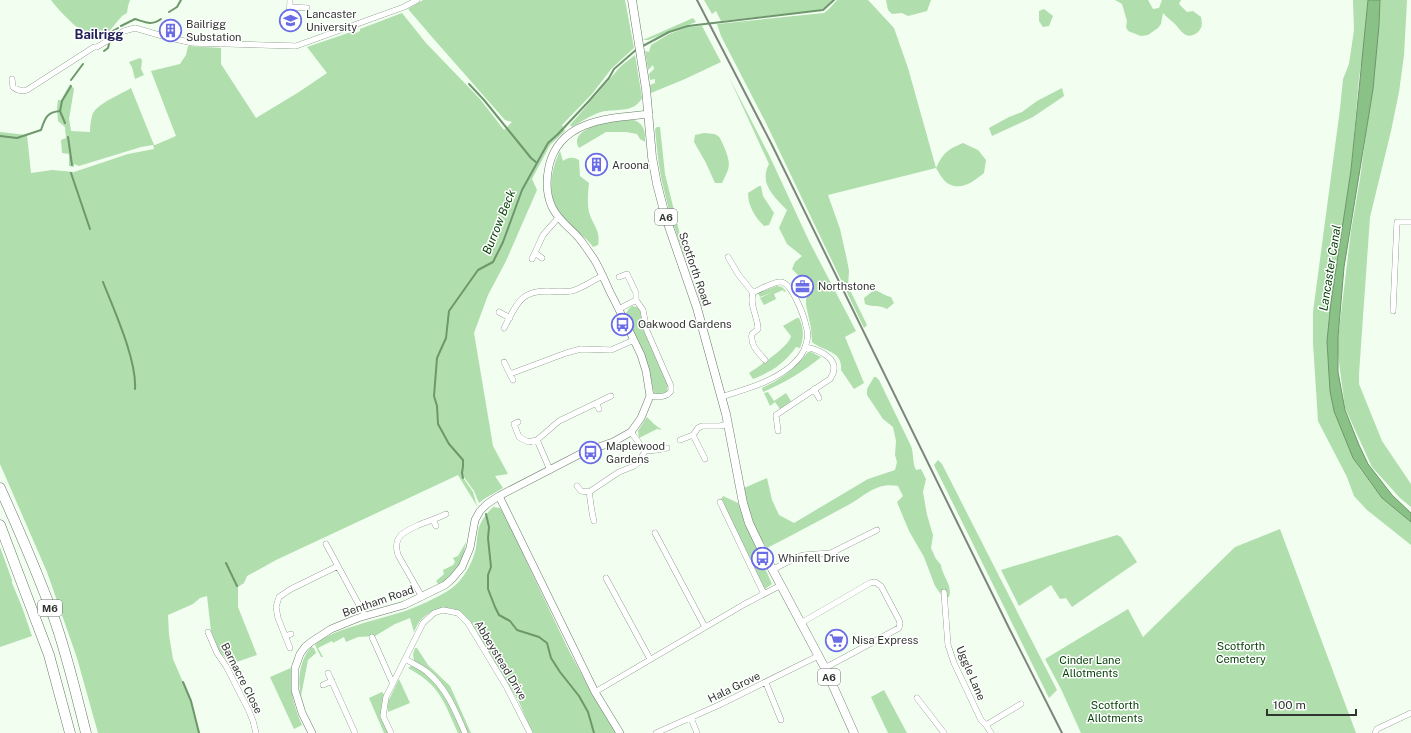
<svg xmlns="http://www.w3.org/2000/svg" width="1411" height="733" viewBox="0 0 1411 733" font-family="'Public Sans',sans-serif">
	<rect width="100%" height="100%" fill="#f1fef0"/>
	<!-- green -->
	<path fill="#b0dead" d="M51 0H130L128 6 127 13 122 16 106 35V38C92 47 59 11 51 0Z
		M423 0H625L634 48 612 68 592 94 562 125 565 131 550 145 532 179 537 190 506 261 488 295 474 333 493 446 508 474 495 476 503 488 484 499 479 503 474 491 464 477 462 476 473 492 477 506 458 475 276 560 247 576 244 583 238 587V607L257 655 231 664 219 651 211 631 207 596 200 598 193 604 168 615 169 635 173 659 191 701 200 733H98L77 658 47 572 0 464V132L27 135 31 173 52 170 74 172 128 154 154 149 153 145 141 147 79 166 74 164V167L69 166V154L62 153 61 140 66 138 65 127 58 121 57 108 58 100H61L70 84 74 89 69 119 71 131 90 132C90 126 91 118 93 113 99 103 121 94 131 88L154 145H155L176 136 151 71 180 64 186 55 188 46 221 48V64L256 118 299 92 327 73 307 47 354 31 356 33 360 31V29L402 13 426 43 480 99 504 130 512 122 505 120 432 37 408 9Z
		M704 0H834L826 7 821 10 721 21 716 11 712 14Z
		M837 0H868L894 28 908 68 936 168C944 152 947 150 963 143L978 150 986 160 984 173C974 181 961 192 947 183 943 180 939 173 936 168L828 195 840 229 847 260 849 271 848 286 867 325 864 328 766 123 721 36 717 24 824 13 829 9Z
		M886 0H931L927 11 908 16 902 13 892 14 888 10Z
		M1115 0H1148L1153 9 1159 8 1162 0H1181L1179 4 1187 12 1193 11 1201 17C1202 23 1203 27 1198 32 1187 41 1182 32 1175 24 1171 20 1166 17 1163 13L1161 24 1158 28 1148 35 1141 36 1128 31 1126 27 1127 21 1122 4Z
		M1353 0H1368V6L1364 46 1359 78 1351 170 1331 302 1338 418 1353 458 1360 469 1382 498 1411 522V545L1367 510 1354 496 1347 477 1318 421 1313 343V312L1340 109 1343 79 1349 64 1354 30Z
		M1376 0H1407L1404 55 1399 92 1391 131 1370 217 1359 374V384L1382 441 1411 484V507L1400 498 1372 467 1345 408 1337 347 1351 231 1360 179 1372 88Z
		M1044 9 1053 16 1049 26 1043 27 1039 21V11Z
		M693 18 696 22 648 40H643Z
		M702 26 721 62 685 79 651 93 650 85 655 83V79L650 80 649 74 654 69 653 65 648 70 645 51 649 52 651 45 669 34 688 27Z
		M635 55 642 98C633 114 616 108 601 112 591 115 581 122 572 127L570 125 621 66Z
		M140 58 142 60 141 69 144 75 135 79 132 67 129 62Z
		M729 77 770 157 809 241 856 331 845 337 864 383 854 389 841 370C843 350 822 351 812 342L811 328 806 305V299L811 287 801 275H798L792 269 795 262 802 256 787 244 779 228 787 210C773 196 759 183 769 164Z
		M1062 88 1064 96 1033 117 992 136 989 128 1009 117 1022 112 1037 101Z
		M624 118C640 120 646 125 645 142L640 139 637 134 626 132H606L579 148C567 128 612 121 624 118Z
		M657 127H660L665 174 687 263 703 307H702C690 268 673 230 664 190 659 170 657 150 655 129Z
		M704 133C720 134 719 135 725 149 731 165 730 167 722 183H715L706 163 694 142 695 135Z
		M560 151 563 161C569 157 573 157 579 160L580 176 589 183C588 193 587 202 589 212 592 224 601 230 598 245L593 247C588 239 580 235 573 228 570 225 565 221 562 218 546 199 550 171 560 151Z
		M759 186H761L763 196 774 213 769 225 764 226C755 217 748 206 748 193Z
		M777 286 782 287 786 291 784 292 783 290 774 294 776 299 764 305 760 298 773 292 760 297 758 293Z
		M874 290C881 292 885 296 891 297L894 303 887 309C877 304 875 308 865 304L864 298Z
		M632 306 637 307 641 311 644 331 668 385C668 394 661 397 654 393L648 365 626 318C626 312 627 310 632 306Z
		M797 318H799C804 328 804 338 800 348L796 347C785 363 771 372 753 379L749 373C759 366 789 347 791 336L783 326Z
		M808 352H811L821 357C803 372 784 383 763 392L762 388C780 380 795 369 808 352Z
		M874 377H876L879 380 911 446C914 454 912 462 916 470L921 469 926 479 923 492 927 515 933 535 931 548 936 559 941 565C942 576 953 585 949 597L942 596 935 586 924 557 909 531 897 502 903 496 898 486C892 485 885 485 879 487 869 490 859 499 850 504 822 519 795 534 767 548 755 530 747 509 744 488L767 478 772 500 779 515 794 523 868 479 895 470 897 462 895 455 896 441 893 427 883 419 867 395V389Z
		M768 392 774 401 786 393 791 401 780 409 775 402 770 406 764 393Z
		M647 417 654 424 662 430 657 429 639 438 638 431Z
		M938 460 942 464 1057 690 1049 698 934 465Z
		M723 496 738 503 756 548 772 584 765 589 721 500Z
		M493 507 500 508 504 514 568 649 595 699 616 733H532L519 702 470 623C467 620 465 616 462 613 449 603 429 609 420 621 417 624 416 628 414 632L410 618 395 624 375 636 358 637 346 642 344 637 333 643 332 641 318 648 323 657H321L315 645C325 631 388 617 408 610 421 605 434 599 446 592 462 583 472 565 476 548 477 541 477 533 479 527 482 519 487 513 493 507Z
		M1280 529 1356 733H1081L1061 689 1045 659 1128 609 1143 637 1235 547Z
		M1117 535 1121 537 1137 562 1072 607 1066 598 1060 599 1051 585 1019 606 1001 570Z
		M466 542C463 562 456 575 439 585L436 581 444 574 443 570 453 565 455 562 453 558 458 556Z
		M0 547 12 580V583L22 607 32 636 0 647Z
		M311 647 314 648 316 653 308 660 301 696C297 679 300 660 311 647Z
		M415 648H417L428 665 450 686 471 733H467L452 699 414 661 413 654Z
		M411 666C423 667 441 688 447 698 453 709 457 722 462 733H458C444 702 440 685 408 668Z
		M293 667C288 688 294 706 302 725L294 729 270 677Z
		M399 679 410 703 388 712 387 704Z
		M884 690 907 733H888L871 697Z
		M382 692 386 697 383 716 391 733H384L369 698Z"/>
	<!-- water -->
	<path fill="#89c186" stroke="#6e976c" d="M1368 0H1380L1379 25 1373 89 1344 267 1338 337V372L1345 410 1359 445 1368 464 1392 495 1411 513V522L1382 498 1353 458 1334 411 1330 391 1327 341 1331 302 1351 170Z"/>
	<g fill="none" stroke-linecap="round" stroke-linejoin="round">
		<!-- stream -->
		<path stroke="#6e976c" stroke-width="2" d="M169 12 177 7 181 0
			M121 26 135 19C145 22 152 26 161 19
			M109 37 111 32 118 28
			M641 47 669 32 688 26 823 10 834 0
			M104 51 108 48 109 44
			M71 80 83 64
			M469 84 484 100 531 158 537 163
			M60 111 65 123
			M0 136 17 138 41 130C45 118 47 112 60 111L62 101 71 86
			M68 137 72 165
			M71 173 90 229
			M103 282C114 310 137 360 135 389
			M463 478 462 473 463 466V460L449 444 438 424 437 406 434 396 437 358 446 338 449 311 478 270 493 262 503 242 522 190 548 143 558 134 589 101 609 78 614 69 637 49
			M486 514 489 527 488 538 491 567 488 575V589L495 607 499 615 510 621 517 630 539 637 547 643 551 658 560 672 579 696 588 712 594 733
			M226 563 237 586
			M183 682 191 701 199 733"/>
		<defs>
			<path id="minor" d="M290 7 307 8
				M289 28 290 0
				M12 79 13 87C17 90 21 92 27 90L94 47H97L124 31 135 28 166 37 193 43 296 46 404 7 417 0
				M535 253 542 258
				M728 257 738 274 753 293
				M532 259 543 235 558 218
				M619 277 627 274 636 293V300L643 310 647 331 671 386V391C666 398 658 397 650 396
				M753 293C749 305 758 317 758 329L752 334C750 345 758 352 765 360
				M619 309 636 300
				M1393 311 1397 222H1411
				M499 312 510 318
				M504 328C516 306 519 291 547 291 555 292 564 292 572 291 583 288 592 281 602 276
				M504 362 513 380
				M510 374 566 353 581 349 611 350 634 340
				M814 389 819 398
				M721 397C745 389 771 383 791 366 797 361 804 353 806 344 808 338 808 331 806 326 804 316 792 283 781 282 776 281 758 290 753 293
				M596 403 599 409
				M518 422 514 424 519 437 528 442 537 440
				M778 431 776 415 830 379C843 360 821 350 805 347
				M631 432 645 451 657 450 667 448
				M693 435 705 459
				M680 440 693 435 698 428 702 426H720L728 424
				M550 470 537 440 559 421 611 396
				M577 486 581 491 589 492
				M720 502 764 594
				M433 520 436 526
				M594 521C591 511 591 502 589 492L619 472 634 466 639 462 645 451
				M655 533 705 627
				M326 544 365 616
				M772 570 797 557 804 555 831 553 877 530
				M606 578 650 659
				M944 592 948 645 954 663 981 720 986 725 991 733
				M422 597 398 555C392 535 406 531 421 524 429 521 438 518 446 514
				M801 623 870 583 875 582 881 586 899 620 900 623 899 628 825 668
				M208 632 217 653 226 666 249 711 253 721 256 733
				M286 636 291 634
				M372 637 393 684
				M290 648 278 618 276 607 279 597 291 589 338 566
				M406 659C413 664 421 667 427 672 446 687 456 712 465 733
				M328 673 355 733
				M766 683 781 720
				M323 685 332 681
				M595 692 743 605 781 585
				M917 698 944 733
				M691 718 697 733
				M986 725 1021 704
				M391 733 383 716 386 697 423 623 434 613 443 610 458 613 468 623 506 686 530 733
				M656 733 719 705 818 656
				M1375 733 1377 729 1411 713"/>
			<path id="tertiary" d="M499 496 595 692 620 733
				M312 733 302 713 295 690V668L300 654 305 647 311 642 331 629 358 618 404 605 445 585 452 579 462 567 470 548 475 520 480 511 487 504 499 496 584 452 613 442 631 432 641 418 650 396 646 371 641 355C631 334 621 313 610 292 605 281 600 269 594 259 589 252 584 244 578 237 569 227 558 220 552 207 546 194 546 180 549 166 560 119 611 118 649 114"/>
			<path id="primary" d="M632 0 646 89 652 157 657 184 665 215 697 308 726 414 743 503 749 523 762 550 825 668 854 733"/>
			<path id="motorway" d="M0 488C19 530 37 572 53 615 67 654 76 694 86 733
				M0 525 49 655 70 733"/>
		</defs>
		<!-- minor casing -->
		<use href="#minor" stroke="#6d796c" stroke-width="6"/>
		<!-- tertiary casing -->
		<use href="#tertiary" stroke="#6d796c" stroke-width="8"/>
		<!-- primary casing -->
		<use href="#primary" stroke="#6d796c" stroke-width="9"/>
		<!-- motorway casing -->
		<use href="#motorway" stroke="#6d796c" stroke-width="11"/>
		<!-- minor -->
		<use href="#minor" stroke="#fff" stroke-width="5.5"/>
		<!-- tertiary -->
		<use href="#tertiary" stroke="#fff" stroke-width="7"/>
		<!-- primary -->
		<use href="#primary" stroke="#fff" stroke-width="8"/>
		<!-- motorway -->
		<use href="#motorway" stroke="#fff" stroke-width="10"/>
		<!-- rail -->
		<path stroke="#7d857d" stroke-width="2" d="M697 0 772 145 1009 628 1062 733"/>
	</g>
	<!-- icons -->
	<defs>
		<symbol id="university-ring" viewBox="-11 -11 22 22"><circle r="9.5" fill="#fff" stroke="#6b6de6" stroke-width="1.5"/><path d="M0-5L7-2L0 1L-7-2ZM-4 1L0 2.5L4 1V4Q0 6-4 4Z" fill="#6b6de6"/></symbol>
		<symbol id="building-ring" viewBox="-11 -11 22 22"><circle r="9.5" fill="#fff" stroke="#6b6de6" stroke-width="1.5"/><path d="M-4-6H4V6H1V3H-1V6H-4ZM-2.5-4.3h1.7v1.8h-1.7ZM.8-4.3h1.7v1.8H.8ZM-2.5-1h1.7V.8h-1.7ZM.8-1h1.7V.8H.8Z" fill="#6b6de6"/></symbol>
		<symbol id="office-ring" viewBox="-11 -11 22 22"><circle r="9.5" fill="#fff" stroke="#6b6de6" stroke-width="1.5"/><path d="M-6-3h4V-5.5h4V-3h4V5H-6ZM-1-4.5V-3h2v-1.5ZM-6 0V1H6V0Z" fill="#6b6de6"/></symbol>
		<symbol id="bus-ring" viewBox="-11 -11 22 22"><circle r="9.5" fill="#fff" stroke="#6b6de6" stroke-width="1.5"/><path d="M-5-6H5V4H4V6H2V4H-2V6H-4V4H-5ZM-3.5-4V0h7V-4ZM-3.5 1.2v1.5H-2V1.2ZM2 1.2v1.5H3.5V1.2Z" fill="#6b6de6"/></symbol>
		<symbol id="supermarket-ring" viewBox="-11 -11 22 22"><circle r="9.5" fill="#fff" stroke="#6b6de6" stroke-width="1.5"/><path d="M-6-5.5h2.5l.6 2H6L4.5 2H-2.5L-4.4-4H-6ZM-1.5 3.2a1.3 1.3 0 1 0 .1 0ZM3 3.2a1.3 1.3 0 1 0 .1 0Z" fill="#6b6de6"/></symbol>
	</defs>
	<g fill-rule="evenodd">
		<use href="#university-ring" x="278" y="8" width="25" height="25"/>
		<use href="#building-ring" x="158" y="18" width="25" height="25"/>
		<use href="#building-ring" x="584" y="152" width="25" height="25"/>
		<use href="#office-ring" x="790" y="274" width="25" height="25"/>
		<use href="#bus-ring" x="610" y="312" width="25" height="25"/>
		<use href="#bus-ring" x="578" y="440" width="25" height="25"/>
		<use href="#bus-ring" x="750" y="546" width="25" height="25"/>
		<use href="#supermarket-ring" x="824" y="628" width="25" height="25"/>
	</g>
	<g text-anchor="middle" stroke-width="3" stroke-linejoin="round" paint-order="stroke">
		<!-- shield labels -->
		<g fill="#fff" stroke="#6e726e" stroke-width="1">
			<rect x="655" y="209" width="22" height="16" rx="3"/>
			<rect x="38" y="600" width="24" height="16" rx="3"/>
			<rect x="818" y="669" width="22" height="16" rx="3"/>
		</g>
		<g font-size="10" font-weight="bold" fill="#303530">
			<text x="666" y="221">A6</text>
			<text x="50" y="612">M6</text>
			<text x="829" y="681">A6</text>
		</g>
		<!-- poi labels -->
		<g font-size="11" fill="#303530" stroke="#fff" text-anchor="start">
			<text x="306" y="18">Lancaster<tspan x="306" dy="13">University</tspan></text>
			<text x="186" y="28">Bailrigg<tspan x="186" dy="13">Substation</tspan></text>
			<text x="612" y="169">Aroona</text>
			<text x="818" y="290">Northstone</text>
			<text x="638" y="328">Oakwood Gardens</text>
			<text x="606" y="450">Maplewood<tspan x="606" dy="13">Gardens</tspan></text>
			<text x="778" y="562">Whinfell Drive</text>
			<text x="852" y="644">Nisa Express</text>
		</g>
		<!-- street labels -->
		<g font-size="11" fill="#303530" stroke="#fff">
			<text transform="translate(695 269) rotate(71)" y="4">Scotforth Road</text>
			<text transform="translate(378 601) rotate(-19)" y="4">Bentham Road</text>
			<text transform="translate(501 660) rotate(59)" y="4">Abbeystead Drive</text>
			<text transform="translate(971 673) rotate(67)" y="4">Uggle Lane</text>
			<text transform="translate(242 678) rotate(63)" y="4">Barnacre Close</text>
			<text transform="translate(734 687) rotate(-26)" y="4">Hala Grove</text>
		</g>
		<!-- park labels -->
		<g font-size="11" fill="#074309" stroke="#fff">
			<text x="1241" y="650">Scotforth<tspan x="1241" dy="13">Cemetery</tspan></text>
			<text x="1090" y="664">Cinder Lane<tspan x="1090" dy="13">Allotments</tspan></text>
			<text x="1115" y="709">Scotforth<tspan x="1115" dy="13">Allotments</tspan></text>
		</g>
		<!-- water labels -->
		<g font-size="12" font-style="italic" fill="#003c01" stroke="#fff">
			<text transform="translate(499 222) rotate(-68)" y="4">Burrow Beck</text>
			<text transform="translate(1330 268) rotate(-81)" y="4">Lancaster Canal</text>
		</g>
		<!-- quarter labels -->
		<g font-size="13" font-weight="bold" fill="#212059" stroke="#fff">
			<text x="99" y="39">Bailrigg</text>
		</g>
	</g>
	<!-- scale -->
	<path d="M1267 709v6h89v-6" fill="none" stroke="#303530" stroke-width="2"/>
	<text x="1273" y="709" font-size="12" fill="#303530" stroke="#ffffff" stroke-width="3" paint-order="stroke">100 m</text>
</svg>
